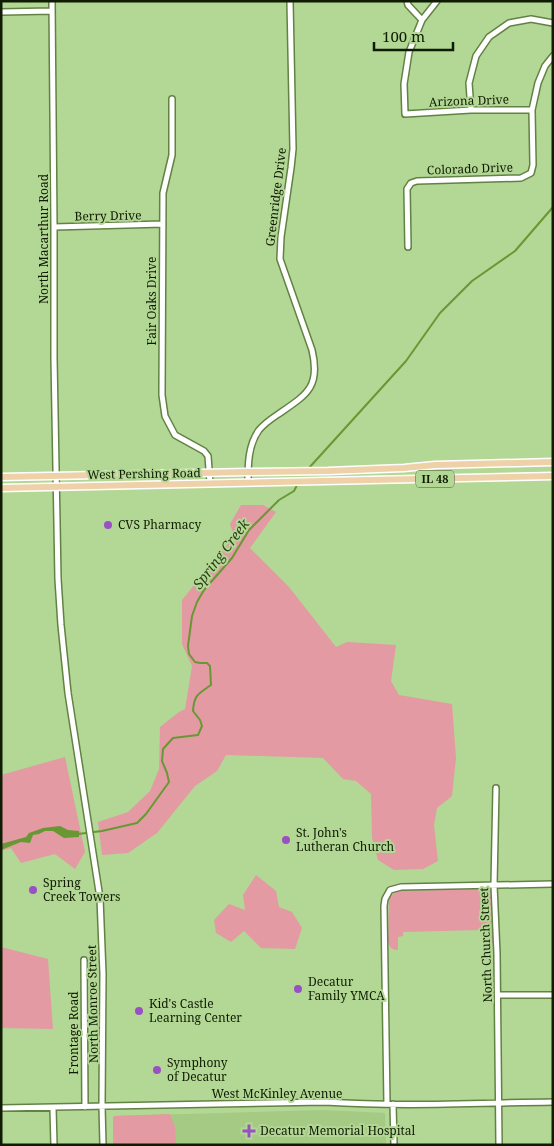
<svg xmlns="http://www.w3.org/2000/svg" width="554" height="1146" viewBox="0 0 554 1146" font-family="'Noto Serif',serif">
	<rect width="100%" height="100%" fill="#b3d794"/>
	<!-- built -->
	<path fill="#a4ca83" d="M323 1110 385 1113 386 1145H113V1118L114 1116Z"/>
	<!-- green -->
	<path fill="#e39aa3" d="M241 505H263L276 512 250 548 289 587 336 647 347 642 396 645 391 681 399 695 452 704 456 758 452 796 437 808 434 825 438 861 423 869 394 870 378 860 372 838 371 794 356 781 343 779 323 758 226 755 217 771 195 786 157 833 128 853 102 855 98 822 128 812 150 791 159 769 160 727 179 712 185 709 192 666 182 644V600L234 536 230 524Z
		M65 757 85 852 75 869 55 854 21 863 11 848 1 851V775Z
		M256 875 276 891 279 907 292 912 302 928 295 949 261 948 244 931 231 942 216 933 214 920 229 904 245 910 243 895Z
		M488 889 491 891 493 942 486 948 485 935H481L480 930 403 932V936L398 937V950C392 950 390 948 388 942L389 899 396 891Z
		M1 947 48 959 53 1029 1 1028Z
		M170 1114 175 1127 176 1145H113V1118L114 1116Z"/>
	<!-- water -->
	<path fill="#689834" d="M60 826 68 830 79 831V837L64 838 53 831H45L39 834 33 835 30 843 21 842 1 850V844L26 837 29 833 43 828Z"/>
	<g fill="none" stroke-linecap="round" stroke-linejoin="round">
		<!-- stream -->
		<path stroke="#689834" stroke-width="2" d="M308 469 406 361 440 313 472 281 515 251 553 207
			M78 834 102 831 137 823 146 814 169 782 167 773 162 761 163 749 173 738 198 735 202 726 200 720 193 711C194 695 198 694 211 685L210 666 207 663H200L195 662 189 654 188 646 192 616 197 602 204 590 232 558 249 530 279 500 294 491 298 483"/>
		<defs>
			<path id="minor" d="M52 1 54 227V358L58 579 61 625 68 693 100 898 103 974 102 1106 103 1145
				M407 1 408 5 422 20
				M437 1 422 20 409 52 404 84 405 114 471 110H532
				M1 12 52 11
				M172 99V155L163 193 162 395 165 416 175 435 204 451 208 456 210 483
				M471 110 469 83 476 56 489 37 509 23 531 19 553 23
				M54 227 163 224
				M408 247 407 189 411 183 417 181 521 178 531 173 533 165 532 110 538 83 545 66 553 56
				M248 482C248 465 248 445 259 430 264 424 271 419 277 415 306 395 321 388 312 350L280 259 281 237 291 168 293 149 290 1
				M496 788 494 885 497 954 499 1145
				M84 960 85 1107
				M498 995H553
				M387 1104 384 906 385 899 390 890 401 887 553 884
				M393 1104 394 1145
				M1 1108 325 1102C401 1107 477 1103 553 1102
				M53 1108 54 1145"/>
			<path id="major" d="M1 477 248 472 328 471 404 468 435 465 553 462
				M1 488 553 476"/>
		</defs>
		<!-- minor casing -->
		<use href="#minor" stroke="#628244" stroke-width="8"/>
		<!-- major casing -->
		<use href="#major" stroke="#fff" stroke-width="9"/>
		<!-- minor -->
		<use href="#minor" stroke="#fff" stroke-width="5"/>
		<!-- major -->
		<use href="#major" stroke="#eed0a9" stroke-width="6"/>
	</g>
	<!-- markers -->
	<g fill="#9950c3" stroke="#b3d794" stroke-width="2">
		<circle cx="108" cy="525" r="5"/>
		<circle cx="286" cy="840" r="5"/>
		<circle cx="33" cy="890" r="5"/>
		<circle cx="298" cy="989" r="5"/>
		<circle cx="139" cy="1011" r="5"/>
		<circle cx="157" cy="1070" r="5"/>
		<path d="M246.5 1123.5h5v5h5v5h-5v5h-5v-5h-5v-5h5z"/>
	</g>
	<g text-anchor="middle" stroke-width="4" stroke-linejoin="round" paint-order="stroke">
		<!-- shield labels -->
		<rect fill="#b3d794" stroke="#40542e" stroke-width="1" x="416" y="470.5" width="38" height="17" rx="4"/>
		<g font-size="11" font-weight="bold" fill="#0f1c03">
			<text x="435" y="483">IL 48</text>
		</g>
		<!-- street labels -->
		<g font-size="12" fill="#0f1c03" stroke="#b3d794">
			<text transform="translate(469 101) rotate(-2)" y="4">Arizona Drive</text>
			<text transform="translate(470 169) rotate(-2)" y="4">Colorado Drive</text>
			<text transform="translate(276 197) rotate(-83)" y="4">Greenridge Drive</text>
			<text transform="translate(108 216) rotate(-1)" y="4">Berry Drive</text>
			<text transform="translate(44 239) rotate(-90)" y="4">North Macarthur Road</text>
			<text transform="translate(152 301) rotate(-90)" y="4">Fair Oaks Drive</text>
			<text transform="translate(144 474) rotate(-1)" y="4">West Pershing Road</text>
			<text transform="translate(486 945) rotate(-92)" y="4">North Church Street</text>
			<text transform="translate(93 1004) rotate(-91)" y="4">North Monroe Street</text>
			<text transform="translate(74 1033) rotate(-90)" y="4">Frontage Road</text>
			<text x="277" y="1098">West McKinley Avenue</text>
		</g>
		<!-- poi labels -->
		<g font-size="12" fill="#0f1c03" stroke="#b3d794" text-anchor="start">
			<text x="118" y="529">CVS Pharmacy</text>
			<text x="296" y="837">St. John's<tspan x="296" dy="14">Lutheran Church</tspan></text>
			<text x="43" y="887">Spring<tspan x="43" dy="14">Creek Towers</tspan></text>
			<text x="308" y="986">Decatur<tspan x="308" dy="14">Family YMCA</tspan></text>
			<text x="149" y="1008">Kid's Castle<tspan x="149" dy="14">Learning Center</tspan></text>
			<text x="167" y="1067">Symphony<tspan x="167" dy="14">of Decatur</tspan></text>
			<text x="260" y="1135">Decatur Memorial Hospital</text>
		</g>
		<!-- water labels -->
		<g font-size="14" font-style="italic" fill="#2d4119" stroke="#b3d794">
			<text transform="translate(221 554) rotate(-53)" y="5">Spring Creek</text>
		</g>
	</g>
	<!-- border -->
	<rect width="554" height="1146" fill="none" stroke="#0f1c03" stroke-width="5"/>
	<!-- scale -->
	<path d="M374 42v8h79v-8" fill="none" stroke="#0f1c03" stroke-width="2.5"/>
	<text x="382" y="42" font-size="15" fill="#0f1c03" stroke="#b3d794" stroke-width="4" paint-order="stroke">100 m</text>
</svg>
